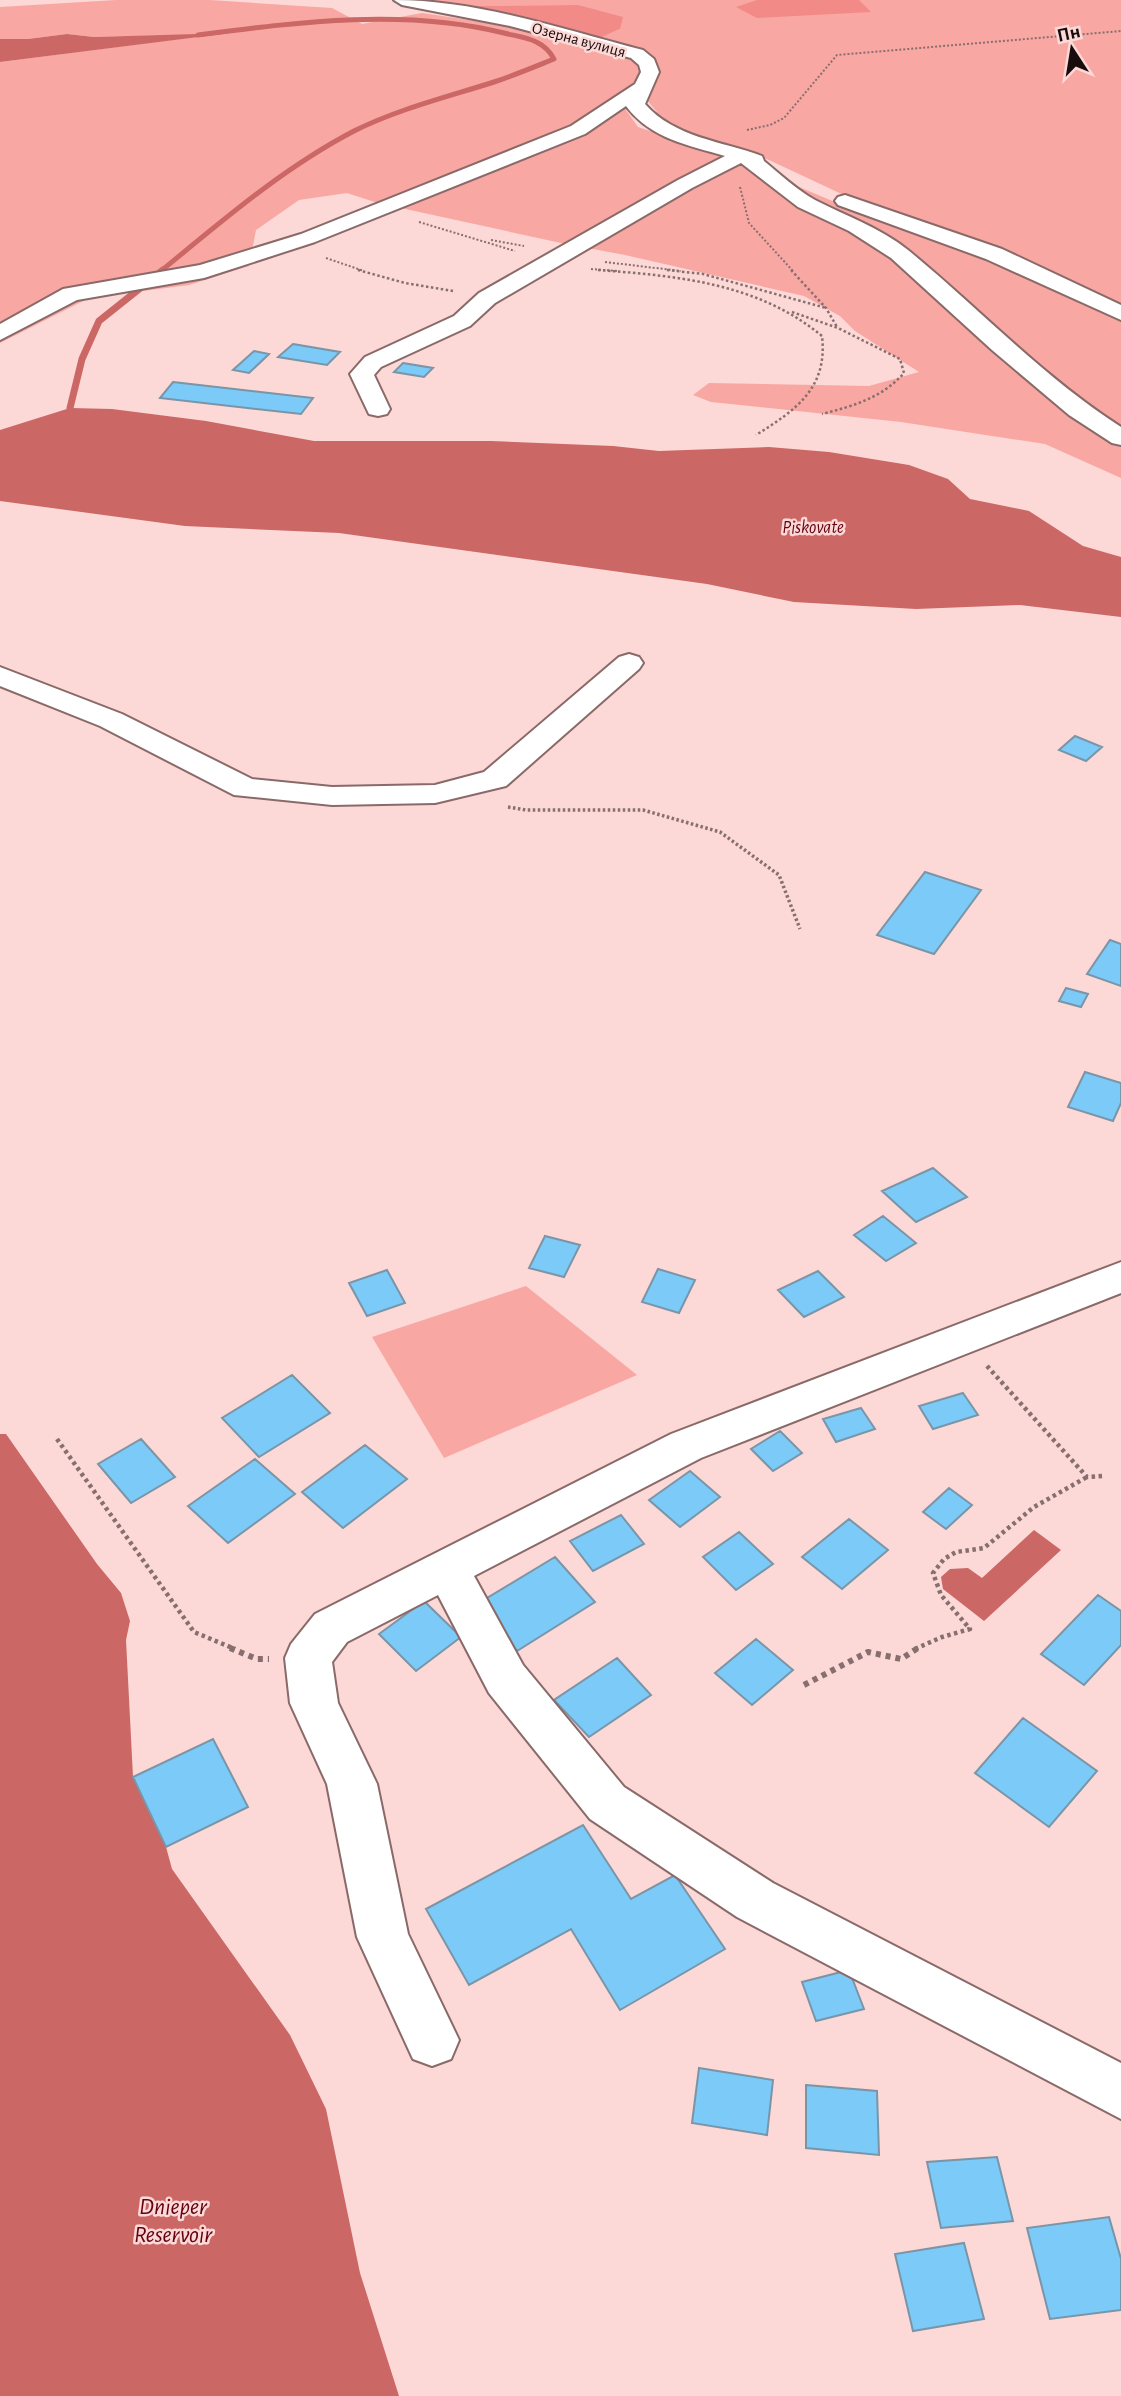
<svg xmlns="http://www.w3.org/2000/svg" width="1121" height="2396" viewBox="0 0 1121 2396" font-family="'Alegreya Sans',sans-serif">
	<rect width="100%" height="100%" fill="#fcd8d6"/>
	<!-- green -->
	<path fill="#f9a7a3" d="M116 0H210L332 8 362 24 422 13 503 25 635 59 640 72 632 85 626 110 638 127 725 156 854 210 973 248 1121 320V478L1045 444 901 422 711 402 693 395 709 383 869 386 919 372 855 331 840 316 804 296 625 255 561 243 378 203 347 193 299 200 256 230 249 266 189 285 89 298 0 343V62L218 34 94 37 67 34 28 39H0V7Z
		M419 0H1121V307L992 245 865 205 769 160 666 123 647 100 658 74 651 56 600 38 620 29 578 5 440 6Z
		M526 1286 637 1375 444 1458 372 1337Z"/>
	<!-- forest -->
	<path fill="#f28a87" d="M757 0H859L871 12 757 18 736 7Z
		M578 5 623 17 620 29 600 38 440 6Z"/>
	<!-- water -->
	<path fill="#cb6765" d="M230 33 0 62V39H28L67 34 94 37Z
		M70 408 112 409 206 421 314 441H491L613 446 659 451 769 447 829 452 909 465 948 479 970 499 1029 511 1083 546 1121 557V617L1020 605 916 609 794 602 707 584 339 533 185 526 0 501V430Z
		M0 1434H6L97 1564 121 1593 130 1621 126 1640 133 1777 166 1847 172 1869 290 2035 326 2109 360 2273 399 2396H0Z
		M1034 1530 1061 1550 984 1621 943 1589 941 1577 950 1569 968 1568 982 1578Z"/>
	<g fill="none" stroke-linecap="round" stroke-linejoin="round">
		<!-- stream-far1 -->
		<path stroke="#cb6765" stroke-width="5" d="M161 271C222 221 283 168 354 131 398 109 447 97 494 82 515 75 534 67 554 59 544 39 524 38 504 33 404 8 299 22 198 35"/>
		<!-- stream -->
		<path stroke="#cb6765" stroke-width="7" d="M70 408 82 359 99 321 163 270"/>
	</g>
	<!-- building -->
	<path fill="#7ccaf8" stroke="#7a95a7" stroke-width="2" d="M293 344 340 352 327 365 278 357Z
		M254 351 269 354 249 373 233 370Z
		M403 363 433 368 424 377 394 372Z
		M173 382 313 398 301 414 160 398Z
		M1075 736 1102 747 1086 761 1059 750Z
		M925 872 981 890 934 954 877 935Z
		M1110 940 1121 944V986L1087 974Z
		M1066 988 1088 994 1081 1007 1059 1001Z
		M1085 1072 1121 1083V1103L1113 1121 1068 1107Z
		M933 1168 967 1197 916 1222 882 1191Z
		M883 1216 916 1243 886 1261 854 1235Z
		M545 1236 580 1245 564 1277 529 1268Z
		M658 1269 695 1280 679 1313 642 1302Z
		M387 1270 405 1303 367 1316 349 1283Z
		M818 1271 844 1297 804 1317 778 1290Z
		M292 1375 330 1413 259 1457 222 1418Z
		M963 1393 978 1415 933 1429 919 1406Z
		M861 1408 875 1429 836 1442 823 1419Z
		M780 1431 802 1453 773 1471 751 1449Z
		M141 1439 175 1477 131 1503 98 1464Z
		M365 1445 407 1479 343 1528 302 1492Z
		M255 1459 295 1494 228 1543 188 1506Z
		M690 1471 720 1497 680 1527 649 1500Z
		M949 1488 972 1505 946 1529 923 1512Z
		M621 1515 644 1544 593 1571 570 1541Z
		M849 1519 888 1550 842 1589 802 1557Z
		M739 1532 773 1564 736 1590 703 1557Z
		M555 1557 595 1602 517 1651 477 1604Z
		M1098 1595 1121 1611V1645L1084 1685 1041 1654Z
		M424 1601 461 1637 416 1671 379 1634Z
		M756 1639 793 1670 752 1705 715 1673Z
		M617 1658 651 1695 589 1737 554 1700Z
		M1023 1718 1097 1771 1049 1827 975 1773Z
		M213 1739 248 1807 166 1847 133 1777Z
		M583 1825 631 1899 675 1875 725 1949 620 2010 571 1929 469 1985 426 1909Z
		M849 1970 864 2009 816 2021 802 1982Z
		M699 2068 773 2080 767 2135 692 2123Z
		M806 2085 877 2091 879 2155 806 2148Z
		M997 2157 1013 2221 941 2228 927 2162Z
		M1109 2217 1121 2259V2310L1050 2319 1027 2228Z
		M964 2243 984 2319 913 2331 895 2254Z"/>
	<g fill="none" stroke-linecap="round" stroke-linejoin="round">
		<defs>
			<path id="minor" d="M394 0C478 0 562 29 643 50L654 59 659 72 645 104C675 138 722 141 762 156L764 161C780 174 797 190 815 200 846 216 881 228 908 250 980 309 1043 377 1121 427V445L1112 443 1069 415 992 350 891 258 849 231 798 207 741 163 692 188 495 303 470 326 381 367 374 375 390 409 387 414 378 416 369 414 350 374 365 357 454 316 479 293 678 180 725 156C688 145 651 139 626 106L585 134 315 242 204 278 77 300 0 340V324L63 289 200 265 301 234 571 126 635 84 641 72 639 65 631 58 510 26 402 5Z
				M845 195 1002 249 1121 305V320L986 259 838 205 835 201 838 197Z
				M629 654 639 657 643 663 639 669 506 786 435 803 332 805 234 795 100 726 0 686V667L122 714 252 779 332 787 435 785 484 772 619 657Z
				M1121 1262V1293L701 1458 474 1576 523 1665 624 1787 773 1883 1121 2063V2119L737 1917 590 1819 489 1693 438 1595 347 1642 332 1662 338 1703 377 1784 408 1934 459 2040 451 2059 432 2066 413 2059 357 1937 327 1784 290 1703 285 1658 291 1644 315 1614 671 1434Z"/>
		</defs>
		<!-- minor casing -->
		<use href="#minor" stroke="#896a68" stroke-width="4"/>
		<!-- path-far4 -->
		<path stroke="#866f6e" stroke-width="2" stroke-dasharray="2 2" stroke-linecap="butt" d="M747 130 770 125 784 118 837 55 1121 31
			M740 187 749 223 793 271
			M419 222 515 251
			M491 240 524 246
			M326 258 364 271
			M605 262 681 271
			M591 269 618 271"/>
		<!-- path-far3 -->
		<path stroke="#866f6e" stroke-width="2.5" stroke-dasharray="2.5 2.5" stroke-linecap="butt" d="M358 270 405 283 453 291
			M598 270C678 276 758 283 822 336 828 388 796 410 756 435
			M667 270 703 274 826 308
			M791 270 826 308 837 327
			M792 312 838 328 900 359 904 373C882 398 853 406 822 414"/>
		<!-- path-far2 -->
		<path stroke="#866f6e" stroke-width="3.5" stroke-dasharray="2.5 2.5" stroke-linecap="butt" d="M508 807 526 810H643L720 832 779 875 800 929"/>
		<!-- path-far1 -->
		<path stroke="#866f6e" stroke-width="4.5" stroke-dasharray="3.5 3.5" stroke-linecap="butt" d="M987 1366 1087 1477 1102 1476
			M57 1439 194 1632 235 1649
			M915 1649 942 1637 970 1629 941 1595 933 1573 944 1559 956 1552 984 1548 1034 1507 1087 1477"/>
		<!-- path -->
		<path stroke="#866f6e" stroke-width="6" stroke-dasharray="5 5" stroke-linecap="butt" d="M230 1648 257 1659H269
			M804 1685 868 1652 901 1659 918 1648"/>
		<!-- minor -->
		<use href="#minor" fill="#fff" fill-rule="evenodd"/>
	</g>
	<g text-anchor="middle" stroke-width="5" stroke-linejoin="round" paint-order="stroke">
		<!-- far-street labels -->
		<g font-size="16" fill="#180d0c" stroke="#fcd8d6">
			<text transform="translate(579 39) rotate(15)" y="6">Озерна вулиця</text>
		</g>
		<!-- far-water labels -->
		<g font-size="18" font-style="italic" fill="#630210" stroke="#fcd8d6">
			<text x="813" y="533">Piskovate</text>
		</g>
		<!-- near-water labels -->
		<g font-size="24" font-style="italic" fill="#630210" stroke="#fcd8d6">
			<text x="173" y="2214">Dnieper<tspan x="173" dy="28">Reservoir</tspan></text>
		</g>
	</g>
	<!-- north arrow -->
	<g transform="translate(1072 49) rotate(348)" stroke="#fcd8d6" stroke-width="5" paint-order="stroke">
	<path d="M0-5L12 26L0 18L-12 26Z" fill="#180d0c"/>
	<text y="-10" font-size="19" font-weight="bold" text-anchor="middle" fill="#180d0c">Пн</text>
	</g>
</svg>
